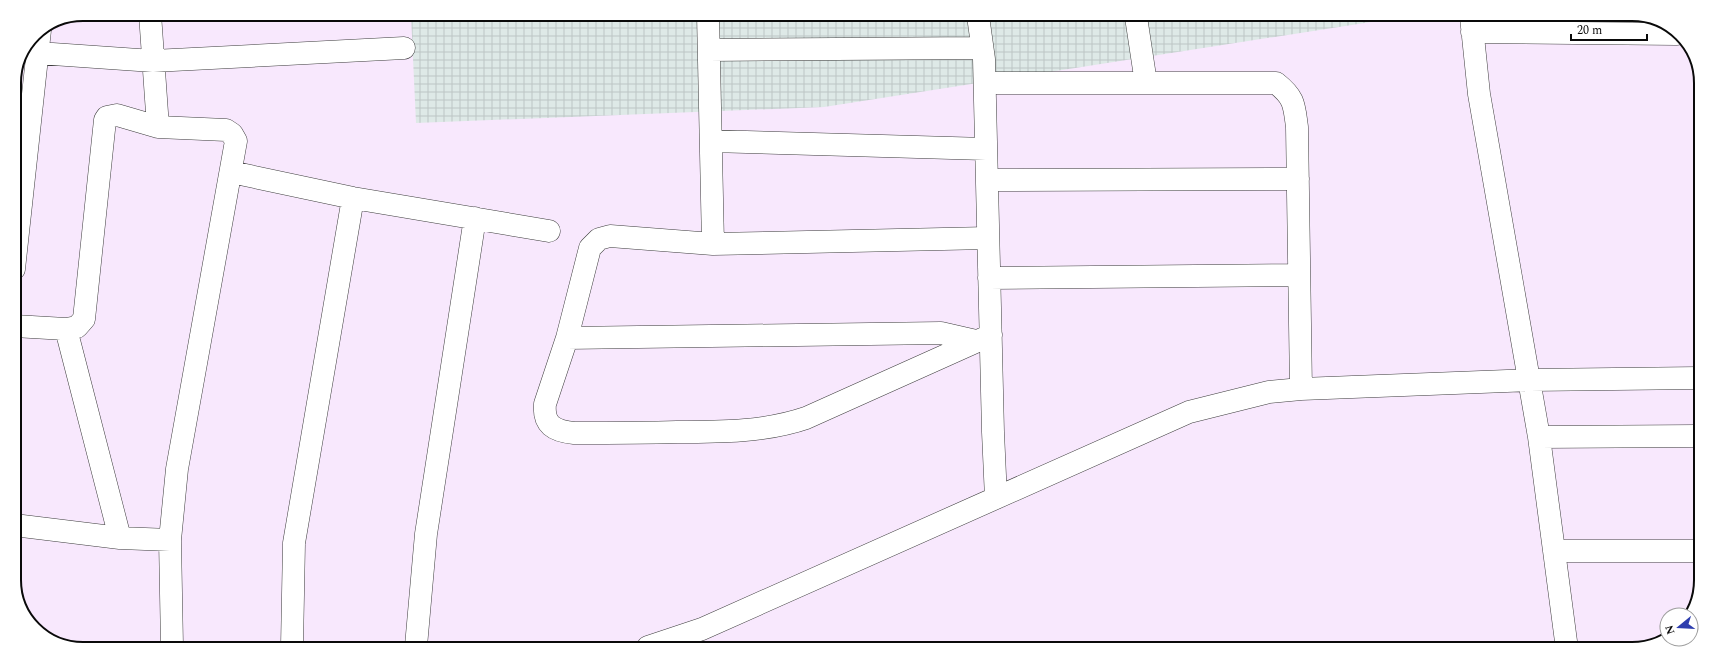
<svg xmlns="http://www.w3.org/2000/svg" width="1715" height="663" viewBox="0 0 1715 663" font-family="Spectral,serif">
	<defs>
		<pattern id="industrial-grid" width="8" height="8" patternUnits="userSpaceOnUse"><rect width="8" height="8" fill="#dee9e7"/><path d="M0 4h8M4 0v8" fill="none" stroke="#bdc6c5"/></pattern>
	</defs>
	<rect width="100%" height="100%" fill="#f8e8fd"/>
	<!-- industrial -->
	<path fill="url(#industrial-grid)" d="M411 15 1403 17 824 107 416 123Z"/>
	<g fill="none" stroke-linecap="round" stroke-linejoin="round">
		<defs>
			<path id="minor" d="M150 14 158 127
				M708 15 713 244
				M978 16 984 59 993 432 996 498
				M1136 17 1146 83
				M1471 17 1479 94 1539 437 1567 649
				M1472 32 1677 34
				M709 50 982 48
				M38 53 153 61 404 48
				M985 83H1276C1295 98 1294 105 1297 127L1301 389
				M711 141 986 149
				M231 172 353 198 549 231
				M987 180 1298 179
				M988 238 713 244 610 236 599 239 590 248 567 338 545 404C543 425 554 431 574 433 608 433 643 433 677 432 720 432 765 432 806 418L991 335
				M14 269 40 30
				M989 278 1299 275
				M14 326 66 329 77 327 84 319 105 120 107 117 117 115 158 127 226 130 232 134 236 141 177 469 170 540 172 646
				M66 329 120 538
				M567 338 941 333 976 341
				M1539 437 1698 436
				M14 525 120 538 170 540
				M1555 551H1698
				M292 646 294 543 353 198
				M416 646 426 534 475 218
				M648 647 702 629 1189 412 1269 392 1301 389 1530 380 1699 378"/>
		</defs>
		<!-- minor casing -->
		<use href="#minor" stroke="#3d3d3d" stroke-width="23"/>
		<!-- minor -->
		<use href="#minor" stroke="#fff" stroke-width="22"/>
	</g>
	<!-- crop -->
	<path d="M0 0H1715V663H0ZM83 21H1632A62 62 0 0 1 1694 83V580A62 62 0 0 1 1632 642H83A62 62 0 0 1 21 580V83A62 62 0 0 1 83 21Z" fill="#fff" fill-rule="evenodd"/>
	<path fill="none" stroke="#0a0a0a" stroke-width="2" d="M83 21H1632A62 62 0 0 1 1694 83V580A62 62 0 0 1 1632 642H83A62 62 0 0 1 21 580V83A62 62 0 0 1 83 21Z"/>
	<!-- north arrow -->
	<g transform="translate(1679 627) rotate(252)"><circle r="19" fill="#ffffff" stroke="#9d9d9d"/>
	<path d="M0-3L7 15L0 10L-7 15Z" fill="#2d3dae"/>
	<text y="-6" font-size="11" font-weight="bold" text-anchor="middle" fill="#0a0a0a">N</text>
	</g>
	<!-- scale -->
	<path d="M1571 34v6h76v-6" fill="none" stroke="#0a0a0a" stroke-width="2"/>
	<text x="1577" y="34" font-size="12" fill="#0a0a0a" stroke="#ffffff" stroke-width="3" paint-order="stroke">20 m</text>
</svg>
